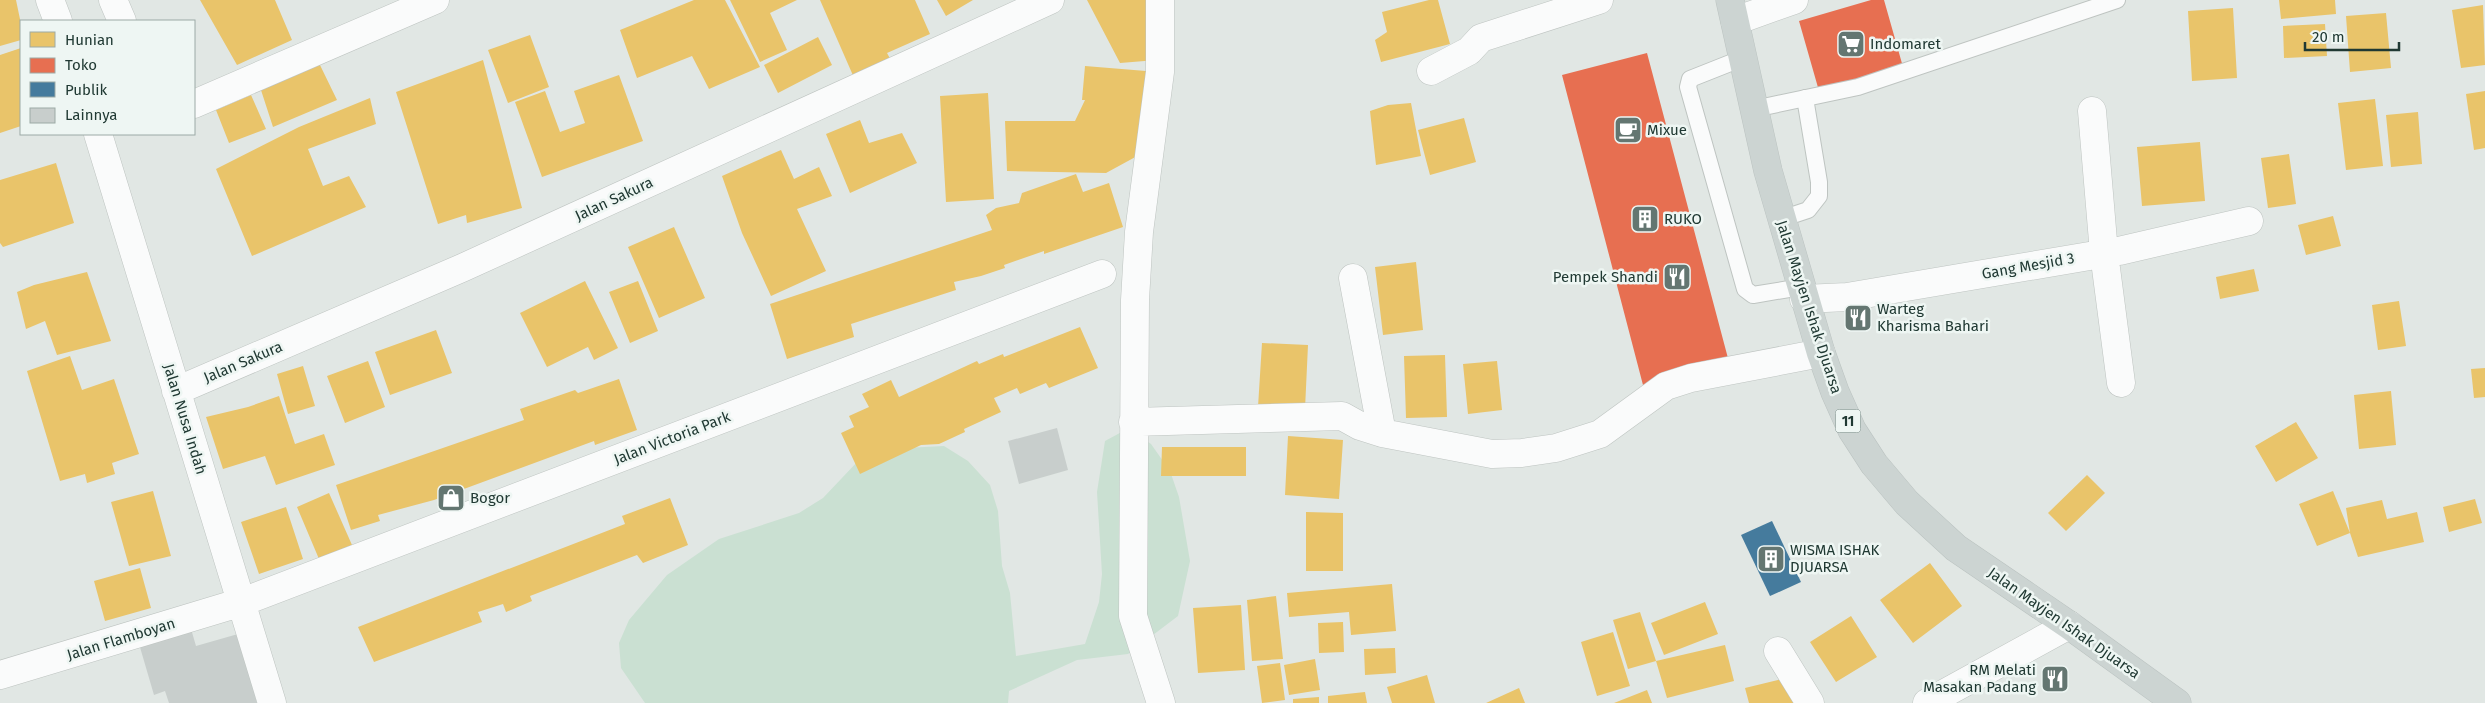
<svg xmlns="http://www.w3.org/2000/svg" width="2485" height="703" viewBox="0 0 2485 703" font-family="'Fira Sans',sans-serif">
	<rect width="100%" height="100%" fill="#e1e7e4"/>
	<!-- green -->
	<path fill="#cae0d2" d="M1129 428 1151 444 1170 471 1179 497 1190 561 1178 616 1128 654 1077 660 1009 691 1008 703H645L621 668 619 643 629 620 667 575 719 539 799 513 823 498 859 460 884 449 944 446 968 461 990 485 998 511 1002 566 1010 593 1016 656 1085 644 1099 602 1102 574 1097 492 1105 441Z"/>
	<!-- homes -->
	<path fill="#e9c46a" d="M0 0H16L21 24V40L0 46Z
		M200 0H275L292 40 237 65Z
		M694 0H725L760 67 709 89 692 56 637 78 620 30Z
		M730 0H797L770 13 787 50 760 62Z
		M820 0H915L930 34 887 53 893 64 855 80Z
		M937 0H973L946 16Z
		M1087 0H1152L1157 60 1120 63Z
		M1429 0H1438L1450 44 1381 62 1375 40 1387 32 1382 12Z
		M2279 0H2335L2336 14 2281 19Z
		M2483 5 2485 65 2461 68 2452 10Z
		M2233 8 2237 78 2192 81 2188 11Z
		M2386 13 2391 68 2350 72 2346 16Z
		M2325 24 2327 56 2284 58 2283 26Z
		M530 35 549 87 508 103 488 50Z
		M818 37 832 65 778 93 764 65Z
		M21 48V126L0 133V55Z
		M483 60 522 208 467 223 466 215 438 224 396 92Z
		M319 63 337 100 273 127 260 87Z
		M1085 66 1146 71 1139 155 1106 173 1007 171 1005 121H1075L1085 100H1082Z
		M619 75 643 141 542 177 515 102 545 91 560 132 585 123 574 91Z
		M2485 91V148L2474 150 2466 94Z
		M988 93 994 199 946 202 940 96Z
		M251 95 266 129 229 143 216 110Z
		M370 98 376 124 308 149 323 186 349 176 366 207 252 256 216 169 299 127Z
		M2375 99 2383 166 2346 170 2338 103Z
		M1411 103 1421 156 1376 165 1370 111 1388 105Z
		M2418 112 2422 164 2391 167 2386 115Z
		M1464 118 1476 162 1430 175 1418 130Z
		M860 120 869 143 902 133 917 163 850 193 826 134Z
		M2200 142 2205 201 2142 206 2137 147Z
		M781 150 794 179 819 167 832 196 797 209 826 271 771 296 742 233 722 176Z
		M2289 154 2296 204 2268 208 2261 158Z
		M56 163 74 223 3 247 0 243V180Z
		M1076 174 1083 192 1109 183 1123 227 1044 254V251L1004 265 1005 268 981 276 954 282 956 290 851 324 854 337 787 359 770 304 992 230 986 215 996 208 1019 203 1022 193Z
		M2333 216 2341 246 2306 255 2298 225Z
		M674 227 705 298 659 318 628 247Z
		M1416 262 1423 330 1383 335 1375 267Z
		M2254 269 2259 291 2220 299 2216 277Z
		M87 272 111 341 57 355 45 321 26 329 17 292 34 285Z
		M585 281 618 348 594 360 588 347 547 367 520 313Z
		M638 281 658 331 630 343 609 292Z
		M2399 301 2406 346 2378 350 2372 305Z
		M1080 327 1098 368 1049 388 1046 383 1020 394 1017 388 994 398 1001 412 964 429 965 432 939 444 921 445 860 474 841 433 854 427 849 416 869 407 862 394 891 380 899 397 977 361 979 364 1003 354 1004 357Z
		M436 330 452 373 390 395 375 352Z
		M1262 343 1308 345 1305 409 1258 407Z
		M1445 355 1447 417 1406 418 1404 356Z
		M70 356 82 390 114 379 139 454 112 463 115 474 87 483 85 474 60 481 27 371Z
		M368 361 385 407 345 423 327 376Z
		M1497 361 1502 410 1468 414 1463 364Z
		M303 366 315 406 288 414 277 374Z
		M2485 368V397L2474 398 2471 369Z
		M619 379 637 430 595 445 594 441 434 500 378 515 380 521 351 530 336 485 524 420 520 409 575 390 578 393Z
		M2391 391 2396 445 2359 449 2354 395Z
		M279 396 295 444 324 434 335 465 276 485 265 456 223 469 206 417 248 407Z
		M2296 422 2318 458 2276 482 2255 446Z
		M1288 436 1343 440 1339 499 1285 495Z
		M1162 447H1246V476H1161Z
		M2087 475 2105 493 2066 531 2048 513Z
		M153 491 171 556 129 566 111 502Z
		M2333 491 2350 533 2346 508 2382 500 2387 519 2417 512 2424 542 2358 557 2350 533 2317 546 2299 504Z
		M329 493 352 545 319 559 297 507Z
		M670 498 688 545 643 563 637 555 530 596 532 601 506 612 503 604 478 612 482 622 374 662 358 627 625 524 622 516Z
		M2475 499 2482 523 2449 532 2443 507Z
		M286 507 303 559 259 574 241 522Z
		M1306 512 1343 513V571H1306Z
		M1930 563 1962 606 1913 643 1880 600Z
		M140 568 151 608 105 621 94 581Z
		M1392 584 1396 631 1351 635 1349 612 1289 617 1287 593Z
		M1276 596 1283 659 1252 661 1247 600Z
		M1705 602 1718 634 1664 655 1651 623Z
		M1241 605 1245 670 1198 673 1193 608Z
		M1640 612 1656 661 1628 669 1613 620Z
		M1851 616 1877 657 1836 682 1810 642Z
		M1343 622 1344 652 1319 653 1318 623Z
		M1613 632 1630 686 1597 696 1581 642Z
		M1725 645 1734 681 1667 698 1656 661Z
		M1395 648 1396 673 1365 675 1364 649Z
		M1315 659 1320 690 1289 695 1284 665Z
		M1280 663 1285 700 1262 703 1257 666Z
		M1427 675 1435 703H1392L1387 687Z
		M1790 677 1796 703H1749L1745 688Z
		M1519 688 1525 703H1486Z
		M1647 690 1652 703H1614Z
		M1365 692 1367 703H1328V696Z
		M1319 697V703H1293V699Z"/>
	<!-- shops -->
	<path fill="#e76f51" d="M1871 0H1884L1903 67 1819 91 1799 21Z
		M1647 53 1729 362 1643 385 1562 75Z"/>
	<!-- public -->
	<path fill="#457b9d" d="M1772 521 1801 582 1770 596 1741 535Z"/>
	<!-- building -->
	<path fill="#c8cecc" d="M1057 428 1068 470 1019 484 1008 441Z
		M189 622 196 646 238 634 257 703H169L165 691 154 695 137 637Z"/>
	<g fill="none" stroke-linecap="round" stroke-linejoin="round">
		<defs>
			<path id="service" d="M1743 58 1690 79 1688 87 1745 289 1753 295 1801 287
				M1754 109 1858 87 2117 0
				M1781 219 1808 210 1819 196V182L1805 98"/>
			<path id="minor" d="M50 0 58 21
				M113 0 122 21
				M1160 0V72L1139 232 1135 300 1133 616 1161 703
				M1735 21 1794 0
				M1431 71 1469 51 1481 38 1599 0
				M194 104 435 0
				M2092 111 2104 253 2121 383
				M98 134 272 703
				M1353 278 1382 433
				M1804 299 1847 297 2119 251 2249 221
				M176 391 462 268 1050 0
				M1133 422 1342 416 1360 426 1382 433 1492 454 1522 453 1556 448 1600 434 1666 386 1691 378 1821 353
				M1778 651 1810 703
				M0 675 242 602 1102 274
				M1927 703 2069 625"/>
			<path id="primary" d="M1730 0 1768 171 1821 353 1835 392 1852 430 1874 464 1907 503 1956 548 2069 625 2177 703"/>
		</defs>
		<!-- service casing -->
		<use href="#service" stroke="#bec4c1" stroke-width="18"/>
		<!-- minor casing -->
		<use href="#minor" stroke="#bec4c1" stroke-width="29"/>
		<!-- primary casing -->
		<use href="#primary" stroke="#bbc3c1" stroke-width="29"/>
		<!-- service -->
		<use href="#service" stroke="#fafbfb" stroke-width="16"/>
		<!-- minor -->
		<use href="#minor" stroke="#fafbfb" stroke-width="28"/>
		<!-- primary -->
		<use href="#primary" stroke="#ccd4d2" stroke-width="28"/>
	</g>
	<!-- icons -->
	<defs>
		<symbol id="supermarket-square" viewBox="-11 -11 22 22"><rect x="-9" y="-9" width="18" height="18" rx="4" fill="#647671" stroke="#eef6f3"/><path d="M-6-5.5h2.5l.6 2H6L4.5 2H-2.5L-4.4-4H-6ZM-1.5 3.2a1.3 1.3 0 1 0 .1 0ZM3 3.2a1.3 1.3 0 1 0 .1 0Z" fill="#fff"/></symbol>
		<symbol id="cafe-square" viewBox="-11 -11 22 22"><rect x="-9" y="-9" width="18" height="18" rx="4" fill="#647671" stroke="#eef6f3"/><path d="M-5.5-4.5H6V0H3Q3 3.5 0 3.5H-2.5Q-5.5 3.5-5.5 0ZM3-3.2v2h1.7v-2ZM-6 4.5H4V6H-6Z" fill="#fff"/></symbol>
		<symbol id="building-square" viewBox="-11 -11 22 22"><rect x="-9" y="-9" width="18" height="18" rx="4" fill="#647671" stroke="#eef6f3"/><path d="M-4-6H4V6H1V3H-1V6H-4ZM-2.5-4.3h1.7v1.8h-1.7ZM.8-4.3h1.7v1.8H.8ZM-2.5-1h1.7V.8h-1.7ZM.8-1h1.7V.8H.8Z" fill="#fff"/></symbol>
		<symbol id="restaurant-square" viewBox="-11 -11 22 22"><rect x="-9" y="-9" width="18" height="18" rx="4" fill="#647671" stroke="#eef6f3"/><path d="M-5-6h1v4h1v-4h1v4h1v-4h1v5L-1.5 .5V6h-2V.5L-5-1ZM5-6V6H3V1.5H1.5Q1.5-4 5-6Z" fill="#fff"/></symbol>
		<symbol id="shop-square" viewBox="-11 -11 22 22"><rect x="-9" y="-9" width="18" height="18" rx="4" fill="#647671" stroke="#eef6f3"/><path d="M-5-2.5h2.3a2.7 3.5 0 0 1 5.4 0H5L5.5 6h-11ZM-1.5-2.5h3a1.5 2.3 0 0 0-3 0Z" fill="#fff"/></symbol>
	</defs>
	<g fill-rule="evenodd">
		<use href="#supermarket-square" x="1835" y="28" width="32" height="32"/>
		<use href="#cafe-square" x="1612" y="114" width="32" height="32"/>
		<use href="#building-square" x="1629" y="203" width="32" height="32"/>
		<use href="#restaurant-square" x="1661" y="261" width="32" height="32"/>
		<use href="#restaurant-square" x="1842" y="302" width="32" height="32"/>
		<use href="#shop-square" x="435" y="482" width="32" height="32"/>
		<use href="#building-square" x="1755" y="543" width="32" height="32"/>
		<use href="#restaurant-square" x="2039" y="663" width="32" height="32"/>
	</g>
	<g text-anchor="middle" stroke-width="5" stroke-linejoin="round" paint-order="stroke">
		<!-- shield labels -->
		<rect fill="#eef6f3" stroke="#5e726d" stroke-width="1" x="1835.5" y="409.5" width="25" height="23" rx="4"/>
		<g font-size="14" font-weight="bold" fill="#203933">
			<text x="1848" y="426">11</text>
		</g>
		<!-- poi labels -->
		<g font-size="15" fill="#203933" stroke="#eef6f3" text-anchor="start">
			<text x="1870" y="49">Indomaret</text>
			<text x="1647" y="135">Mixue</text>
			<text x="1664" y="224">RUKO</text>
			<text x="1658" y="282" text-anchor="end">Pempek Shandi</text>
			<text x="1877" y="314">Warteg<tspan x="1877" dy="17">Kharisma Bahari</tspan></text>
			<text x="470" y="503">Bogor</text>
			<text x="1790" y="555">WISMA ISHAK<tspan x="1790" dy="17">DJUARSA</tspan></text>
			<text x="2036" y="675" text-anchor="end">RM Melati<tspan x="2036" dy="17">Masakan Padang</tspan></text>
		</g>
		<!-- street labels -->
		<g font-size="15" fill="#203933" stroke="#eef6f3">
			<text transform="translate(614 199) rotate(-25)" y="5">Jalan Sakura</text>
			<text transform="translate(2028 266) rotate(-10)" y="5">Gang Mesjid 3</text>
			<text transform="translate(1809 307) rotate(72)" y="5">Jalan Mayjen Ishak Djuarsa</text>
			<text transform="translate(243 362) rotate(-23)" y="5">Jalan Sakura</text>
			<text transform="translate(185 419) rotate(73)" y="5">Jalan Nusa Indah</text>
			<text transform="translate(672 438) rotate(-21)" y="5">Jalan Victoria Park</text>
			<text transform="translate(2064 623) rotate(35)" y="5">Jalan Mayjen Ishak Djuarsa</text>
			<text transform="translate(121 639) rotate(-17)" y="5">Jalan Flamboyan</text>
		</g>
	</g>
	<!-- legend -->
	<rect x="20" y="20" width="175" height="115" fill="#eef6f3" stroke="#9caaa6"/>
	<rect x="30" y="32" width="25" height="15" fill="#e9c46a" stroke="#9caaa6"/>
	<text x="65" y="45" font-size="15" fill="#203933">Hunian</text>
	<rect x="30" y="58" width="25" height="15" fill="#e76f51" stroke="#9caaa6"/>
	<text x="65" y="70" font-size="15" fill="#203933">Toko</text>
	<rect x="30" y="82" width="25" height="15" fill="#457b9d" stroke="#9caaa6"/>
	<text x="65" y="95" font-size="15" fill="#203933">Publik</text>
	<rect x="30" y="108" width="25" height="15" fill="#c8cecc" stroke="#9caaa6"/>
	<text x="65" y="120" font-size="15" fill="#203933">Lainnya</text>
	<!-- scale -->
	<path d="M2305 42v8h94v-8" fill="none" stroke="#203933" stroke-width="2.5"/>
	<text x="2312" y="42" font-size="15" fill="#203933" stroke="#eef6f3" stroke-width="4" paint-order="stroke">20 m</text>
</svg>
